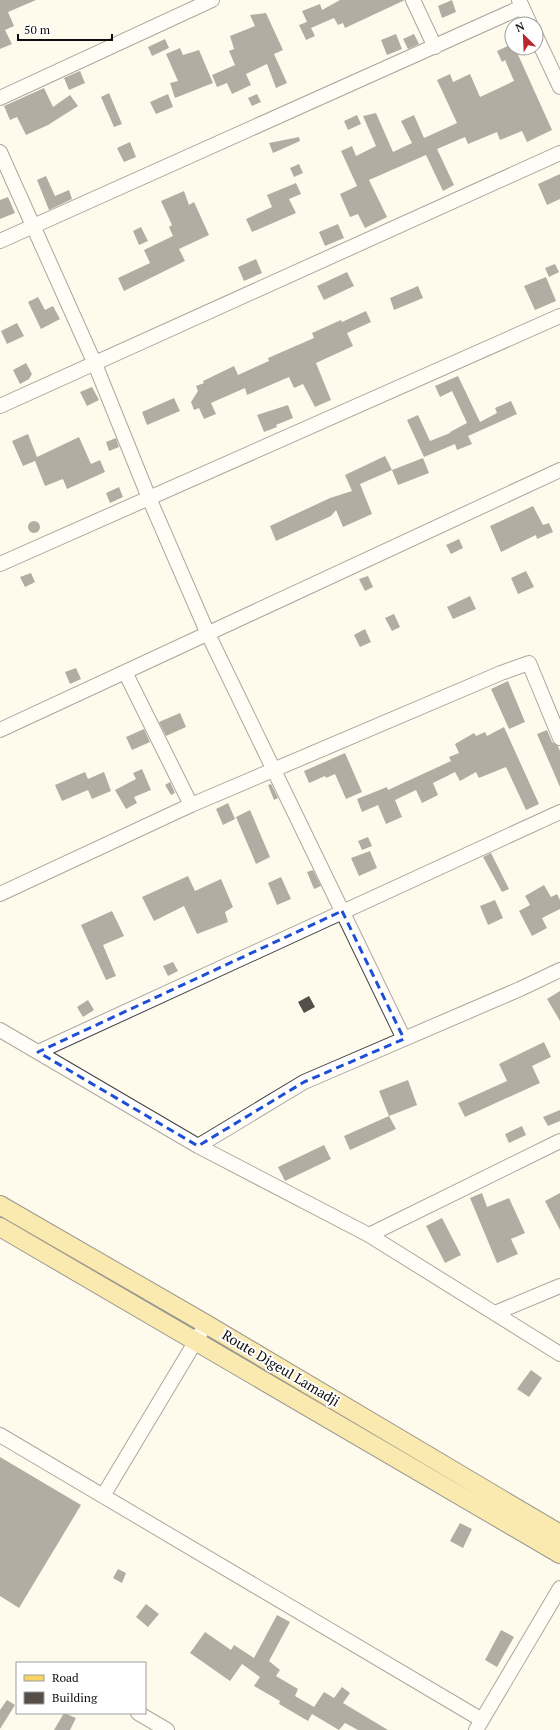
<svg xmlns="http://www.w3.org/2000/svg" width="560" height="1730" viewBox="0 0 560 1730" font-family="'PT Serif',serif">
	<rect width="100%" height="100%" fill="#fffbec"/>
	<!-- building -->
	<path fill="#554e49" d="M0 0H36L8 12 14 26 5 30 12 44 0 49Z
		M340 0H405L345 28 343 23 338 25 334 18 311 28 315 36 306 40 299 25 307 22 302 11 320 4 322 10Z
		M452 0 456 12 442 18 438 6Z
		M266 13 283 50 274 54 287 83 276 88 267 64 246 74 251 85 232 94 227 83 217 87 212 75 235 65 229 51 234 49 230 36 255 26 250 15Z
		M396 34 402 49 387 55 381 40Z
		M414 34 419 44 408 49 403 39Z
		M165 39 169 48 152 56 148 47Z
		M512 44V48H515L552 130 527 142 522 131 500 140 497 132 468 144 465 137 437 149 454 185 443 191 426 155 369 180 387 217 365 228 358 214 350 217 340 194 357 186 341 151 352 146 356 156 376 146 363 116 376 113 393 152 412 143 401 121 414 115 424 138 457 123 437 80 450 74 453 82 470 74 480 97 514 81 505 60 502 62 497 51Z
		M180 48 183 55 199 50 213 83 175 98 170 83 178 81 166 54Z
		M80 71 85 83 69 90 64 78Z
		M44 88 53 107 70 95 78 106 48 125 26 135 17 117 10 120 4 106Z
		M109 93 122 124 114 127 101 97Z
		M168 94 173 107 156 114 150 102Z
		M257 94 261 102 252 106 248 98Z
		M357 115 361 124 348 130 344 121Z
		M299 137 300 141 273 153 269 143Z
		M130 142 136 157 124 162 117 148Z
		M299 164 303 173 294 177 290 168Z
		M560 174V199L547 205 538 184Z
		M46 176 55 196 69 190 72 199 49 210 37 180Z
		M296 183 301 194 289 199 296 213 252 232 246 219 272 207 267 195Z
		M184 191 189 205 194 202 209 235 179 249 185 261 124 291 118 278 150 263 144 250 173 236 169 227 172 225 161 201Z
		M8 197 15 213 0 219V200Z
		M338 224 344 238 325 246 319 232Z
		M141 227 148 241 139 245 133 231Z
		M256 259 262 273 244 281 238 267Z
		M555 264 559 272 549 277 545 268Z
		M347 272 354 286 324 300 317 286Z
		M546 277 556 301 535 310 524 286Z
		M418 286 423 298 394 310 390 298Z
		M38 297 45 310 53 306 60 319 41 329 28 302Z
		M366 311 371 322 347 333 353 346 316 363 331 400 315 407 303 384 294 388 289 377 247 395 245 388 211 403 216 414 204 419 199 408 194 410 191 402 198 391 196 386 204 383 203 381 234 366 238 375 269 361 268 358 314 338 312 333 341 320 342 322Z
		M17 323 24 336 7 344 1 331Z
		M26 363 32 374 29 379 20 384 13 370Z
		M458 376 480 422 497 413 495 408 511 401 517 414 468 436 472 444 457 450 455 444 424 457 407 420 418 415 430 441 450 433V432L467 423 452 391 440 397 435 386Z
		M92 387 99 400 87 406 80 392Z
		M174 398 180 411 147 425 142 412Z
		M288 405 293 418 276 425 277 427 264 432 257 415Z
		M28 434 37 457 79 437 91 464 100 460 105 472 67 489 63 479 45 486 35 461 23 466 12 441Z
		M116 438 119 447 109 451 106 442Z
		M385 456 392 470 360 484 372 514 343 527 336 510 331 516 276 541 270 526 330 498 352 491 345 475Z
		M423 458 429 473 398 485 392 470Z
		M119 487 123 497 110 503 106 493Z
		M533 506 543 525 549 523 553 532 537 539 536 535 501 552 490 526Z
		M28 527a6 6 0 1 1 12 0a6 6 0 1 1-12 0Z
		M459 539 463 548 451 554 446 545Z
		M526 571 534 587 518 594 511 578Z
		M31 573 35 582 25 587 20 577Z
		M368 576 373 587 365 591 359 579Z
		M470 596 476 609 453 619 447 607Z
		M394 614 400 627 392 631 385 618Z
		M365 629 371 642 360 647 354 635Z
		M76 668 81 679 70 684 65 672Z
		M508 681 525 722 509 729 491 689Z
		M180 713 186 727 166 736 159 722Z
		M504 727 539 804 526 810 506 767 479 778 476 772 460 781 455 772 433 783 438 795 422 803 416 790 395 800 402 817 386 824 378 805 362 812 357 799 387 787 388 790 451 761 449 757 459 753 455 744 474 733 476 736 485 732 487 736Z
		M144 729 150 742 132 750 126 737Z
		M547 730 552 742 558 746 560 751V787L537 734Z
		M345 753 362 792 346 799 335 774 326 778 325 776 309 783 304 771Z
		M142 769 151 790 134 797 137 803 126 809 115 790 136 779 133 773Z
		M85 772 88 779 104 772 111 791 92 799 88 790 62 801 55 785Z
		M170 782 175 793 171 795 165 785Z
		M271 784 278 798 274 800 268 785Z
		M228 803 235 819 223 825 216 809Z
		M250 810 270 857 256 864 236 817Z
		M368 837 372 846 362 850 358 841Z
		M370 851 377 868 359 876 351 858Z
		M491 853 509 889 502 892 483 857Z
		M313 870 321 886 314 889 307 872Z
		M188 876 195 891 221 879 233 907 225 912 228 922 197 934 184 906 154 921 142 897Z
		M281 877 291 899 277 905 268 883Z
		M544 885 551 897 557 894 560 900V909L542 918 547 928 532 936 519 911 530 905 525 896Z
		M495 900 503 918 488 925 480 906Z
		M112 911 124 936 103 945 116 976 106 980 81 925Z
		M173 962 178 971 168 976 163 966Z
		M560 991V1021L547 999Z
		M309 996 315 1007 304 1013 298 1002Z
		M88 1000 94 1010 83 1017 77 1007Z
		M544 1042 551 1057 532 1066 540 1083 465 1117 458 1103 507 1081 499 1064Z
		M408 1080 417 1105 389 1116 379 1091Z
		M560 1110V1121L548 1126 543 1117Z
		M389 1116 396 1129 350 1150 344 1136Z
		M522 1126 526 1135 509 1143 505 1134Z
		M324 1145 331 1159 285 1181 278 1167Z
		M482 1193 487 1207 509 1198 525 1233 511 1239 518 1254 497 1263 470 1198Z
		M560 1193V1230L545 1201Z
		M442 1218 461 1255 445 1263 426 1226Z
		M531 1370 542 1378 529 1397 517 1389Z
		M0 1457 81 1505 19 1608 0 1596Z
		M460 1523 472 1529 463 1548 450 1541Z
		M118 1569 126 1573 122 1583 113 1578Z
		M146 1604 159 1614 148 1627 136 1617Z
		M277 1615 290 1622 269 1661 280 1670 276 1676 298 1689 295 1696 314 1707 324 1692 334 1698 342 1687 350 1693 343 1703 388 1730H358L345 1723 339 1730 312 1714 308 1721 279 1704 280 1701 254 1686 260 1677 242 1664 230 1681 190 1653 205 1632 231 1650 234 1645 254 1658Z
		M501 1630 514 1637 497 1667 485 1660Z
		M7 1700 15 1705 0 1729V1710Z
		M64 1713 76 1718 70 1730H54Z"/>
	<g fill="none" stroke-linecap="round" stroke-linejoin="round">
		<defs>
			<path id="minor" d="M413 0 435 47
				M519 0 530 24
				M536 36 560 87
				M0 98 212 0
				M0 152 95 364 149 498 208 634 404 1039
				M0 241 522 7
				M0 406 560 153
				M0 564 560 316
				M125 672 191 805
				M0 730 560 470
				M0 894 191 805 501 673 529 663 560 738
				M0 1030 198 1146 369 1235 560 1354
				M38 1052 560 812
				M198 1146 304 1082 520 989 560 970
				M369 1235 560 1141
				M495 1313 560 1286
				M0 1435 482 1720
				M103 1496 206 1324
				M138 1713 167 1730
				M476 1730 560 1588"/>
			<path id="major" d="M0 1205 206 1324 560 1534
				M0 1227 560 1554"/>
		</defs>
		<!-- minor casing -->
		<use href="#minor" stroke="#404040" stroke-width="16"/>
		<!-- major casing -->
		<use href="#major" stroke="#1e1e1e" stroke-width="20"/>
		<!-- minor -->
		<use href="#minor" stroke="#fff" stroke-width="14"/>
		<!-- major -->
		<use href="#major" stroke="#f7d464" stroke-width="18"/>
	</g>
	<!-- marked area -->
	<path d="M0 0H560V1730H0ZM342 911 404 1039 304 1082 198 1146 38 1052Z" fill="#fffbec" fill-opacity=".55" fill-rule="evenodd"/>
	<path fill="none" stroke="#1d4ed8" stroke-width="3" stroke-dasharray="8 5" stroke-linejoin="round" d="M342 911 404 1039 304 1082 198 1146 38 1052Z"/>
	<g text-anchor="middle" stroke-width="4" stroke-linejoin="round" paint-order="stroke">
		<!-- street labels -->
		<g font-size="14" fill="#0d0d0d" stroke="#fff">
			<text transform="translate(281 1368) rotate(31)" y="5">Route Digeul Lamadji</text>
		</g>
	</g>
	<!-- legend -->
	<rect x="16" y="1662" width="130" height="52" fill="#ffffff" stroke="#9e9e9e"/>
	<rect x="24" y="1675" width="20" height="6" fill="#f7d464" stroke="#9e9e9e"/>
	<text x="52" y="1682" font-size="12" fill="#0d0d0d">Road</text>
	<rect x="24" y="1692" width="20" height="12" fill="#554e49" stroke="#9e9e9e"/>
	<text x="52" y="1702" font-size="12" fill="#0d0d0d">Building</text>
	<!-- north arrow -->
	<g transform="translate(524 36) rotate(336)"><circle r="19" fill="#ffffff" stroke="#9e9e9e"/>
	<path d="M0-3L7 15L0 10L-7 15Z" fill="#ba272d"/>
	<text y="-6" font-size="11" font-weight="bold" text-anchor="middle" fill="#0d0d0d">N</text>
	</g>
	<!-- scale -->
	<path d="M18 34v6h94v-6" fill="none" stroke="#0d0d0d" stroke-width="2"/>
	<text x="24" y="34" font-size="12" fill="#0d0d0d" stroke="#ffffff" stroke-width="3" paint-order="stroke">50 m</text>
</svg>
